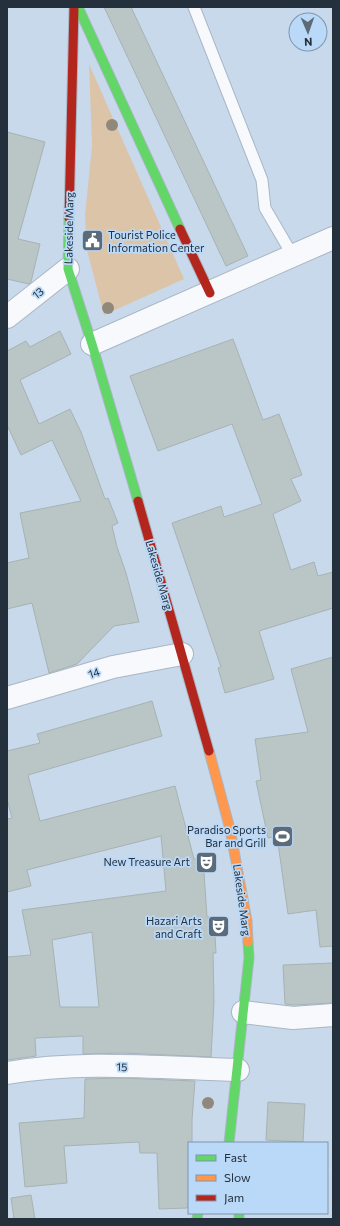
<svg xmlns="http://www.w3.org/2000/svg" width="340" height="1226" viewBox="0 0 340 1226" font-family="Commissioner,sans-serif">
	<rect width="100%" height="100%" fill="#c8d9eb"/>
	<!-- green -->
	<path fill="#dcc4a8" d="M89 64 184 279 104 315 87 250 85 215 92 146Z"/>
	<!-- building -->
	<path fill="#bac5c6" stroke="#a8b2b4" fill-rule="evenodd" d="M104 7H131L248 256 226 266Z
		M7 132 45 142 18 239 40 244 31 282 29 284 7 279Z
		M60 331 71 354 20 380 39 424 70 409 81 432 105 499 108 498 118 523 112 526 117 547 126 573 139 622 114 626 77 664 49 673 32 603 7 609V563L29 558 20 513 81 501 52 440 21 455 7 425V351L26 341 30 347Z
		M233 339 263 420 279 414 302 475 291 479 301 501 273 514 291 570 314 562 318 576 333 572V608L259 631 274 679 225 693 218 668 221 667 172 523 221 506 224 517 262 504 232 424 158 451 130 376Z
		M333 657V946L320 947 316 910 288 914 277 836 268 838 256 781 261 780 255 739 308 732 291 669Z
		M152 701 162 736 28 775 40 821 175 786 194 859 203 858 207 917H214L216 953H213L214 1002 211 1057 122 1053 83 1054V1036L35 1038 36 1056 7 1060V957L31 955 22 910 166 891 161 836 27 870 31 886 7 892V819L12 818 7 799V751L40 743 37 734ZM92 932 99 1007H60L52 940Z
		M333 963V1003L293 1005 285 1004 283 965Z
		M122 1078 195 1081 192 1120V1143H189V1205L187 1208 159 1209 157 1153H140L139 1142 64 1146 67 1183 25 1187 19 1123 84 1118 85 1079Z
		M268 1102 305 1104 303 1142 266 1140Z
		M31 1195 35 1219H14L11 1198Z"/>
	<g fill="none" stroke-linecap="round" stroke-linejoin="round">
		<defs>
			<path id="lane" d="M194 7 262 180 265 208 293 256"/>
			<path id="street" d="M7 317 68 269
				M92 344 333 238
				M7 698 113 667 182 654
				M243 1012 293 1018 333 1015
				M7 1073C83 1060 161 1068 238 1070"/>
			<path id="fast" d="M78 7 180 229
				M69 218 68 269 92 344 138 501
				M229 1143 249 958 248 942
				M239 1213V1219
				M197 1219 198 1213"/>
			<path id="slow" d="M209 751 230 829 247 921 248 942"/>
			<path id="jam" d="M69 218 74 7
				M180 229 210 293
				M138 501 209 751"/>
		</defs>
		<!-- lane casing -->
		<use href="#lane" stroke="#a9b6c4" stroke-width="13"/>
		<!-- street casing -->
		<use href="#street" stroke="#a9b6c4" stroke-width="24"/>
		<!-- fast casing -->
		<use href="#fast" stroke="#a9b6c4" stroke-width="11"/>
		<!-- slow casing -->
		<use href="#slow" stroke="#a9b6c4" stroke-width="11"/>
		<!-- jam casing -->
		<use href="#jam" stroke="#a9b6c4" stroke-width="11"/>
		<!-- path -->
		<path stroke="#d5dae0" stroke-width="2.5" stroke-dasharray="3 3" stroke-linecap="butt" d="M327 1170H333"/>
		<!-- lane -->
		<use href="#lane" stroke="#f7f9fc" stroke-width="11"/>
		<!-- street -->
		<use href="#street" stroke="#f7f9fc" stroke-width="22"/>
		<!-- fast -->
		<use href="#fast" stroke="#63d668" stroke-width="9"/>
		<!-- slow -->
		<use href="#slow" stroke="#ff974d" stroke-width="9"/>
		<!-- jam -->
		<use href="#jam" stroke="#b3261e" stroke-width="9"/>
	</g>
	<!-- trees -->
	<g fill="#91887c">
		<circle cx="112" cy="125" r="6"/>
		<circle cx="108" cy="308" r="6"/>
		<circle cx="208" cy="1103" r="6"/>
	</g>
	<!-- icons -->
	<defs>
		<symbol id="civic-square" viewBox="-11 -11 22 22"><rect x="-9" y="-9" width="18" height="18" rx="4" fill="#5d6b79" stroke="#bad9f9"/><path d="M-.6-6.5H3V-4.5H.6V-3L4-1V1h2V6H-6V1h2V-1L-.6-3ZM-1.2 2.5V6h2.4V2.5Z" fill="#fff"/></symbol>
		<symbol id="stadium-square" viewBox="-11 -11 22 22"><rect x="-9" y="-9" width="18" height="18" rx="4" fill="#5d6b79" stroke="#bad9f9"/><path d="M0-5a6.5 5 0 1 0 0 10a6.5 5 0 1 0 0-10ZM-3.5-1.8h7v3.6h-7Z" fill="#fff"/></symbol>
		<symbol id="theatre-square" viewBox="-11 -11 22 22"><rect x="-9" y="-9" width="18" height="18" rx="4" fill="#5d6b79" stroke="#bad9f9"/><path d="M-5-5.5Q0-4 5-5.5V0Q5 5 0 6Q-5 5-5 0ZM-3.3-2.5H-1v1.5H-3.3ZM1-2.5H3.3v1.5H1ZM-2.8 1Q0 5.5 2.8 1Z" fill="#fff"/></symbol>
	</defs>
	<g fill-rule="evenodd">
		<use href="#civic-square" x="80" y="228" width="25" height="25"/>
		<use href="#stadium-square" x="270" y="824" width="25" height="25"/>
		<use href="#theatre-square" x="194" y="850" width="25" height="25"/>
		<use href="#theatre-square" x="206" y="914" width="25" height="25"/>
	</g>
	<g text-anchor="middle" stroke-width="3.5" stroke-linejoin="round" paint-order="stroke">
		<!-- street labels -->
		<g font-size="11" fill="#24303c" stroke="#bad9f9">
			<text transform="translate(69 228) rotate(-89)" y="4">Lakeside Marg</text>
			<text transform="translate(38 293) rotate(-38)" y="4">13</text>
			<text transform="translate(159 575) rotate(74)" y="4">Lakeside Marg</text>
			<text transform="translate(94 673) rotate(-17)" y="4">14</text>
			<text transform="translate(242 900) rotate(82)" y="4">Lakeside Marg</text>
			<text transform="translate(122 1067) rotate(2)" y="4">15</text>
		</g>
		<!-- poi labels -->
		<g font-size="11" fill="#24303c" stroke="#bad9f9" text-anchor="end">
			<text x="108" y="239" text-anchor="start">Tourist Police<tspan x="108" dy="13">Information Center</tspan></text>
			<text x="266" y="834">Paradiso Sports<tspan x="266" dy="13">Bar and Grill</tspan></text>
			<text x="190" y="866">New Treasure Art</text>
			<text x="202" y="925">Hazari Arts<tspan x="202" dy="13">and Craft</tspan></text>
		</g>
	</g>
	<!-- border -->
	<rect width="340" height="1226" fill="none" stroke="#24303c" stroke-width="16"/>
	<!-- legend -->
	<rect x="188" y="1142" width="140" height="72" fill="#bad9f9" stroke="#7e95ad"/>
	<rect x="196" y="1155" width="20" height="6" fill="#63d668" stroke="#7e95ad"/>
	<text x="224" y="1162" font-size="12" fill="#24303c">Fast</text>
	<rect x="196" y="1175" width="20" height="6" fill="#ff974d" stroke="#7e95ad"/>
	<text x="224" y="1182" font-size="12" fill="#24303c">Slow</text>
	<rect x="196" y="1195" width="20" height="6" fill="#b3261e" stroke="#7e95ad"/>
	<text x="224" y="1202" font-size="12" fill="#24303c">Jam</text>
	<!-- north arrow -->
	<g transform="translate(308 32) rotate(178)"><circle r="19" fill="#bad9f9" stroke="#7e95ad"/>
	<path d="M0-3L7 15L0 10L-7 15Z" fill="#5d6b79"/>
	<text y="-6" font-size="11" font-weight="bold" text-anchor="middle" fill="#24303c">N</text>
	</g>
</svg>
